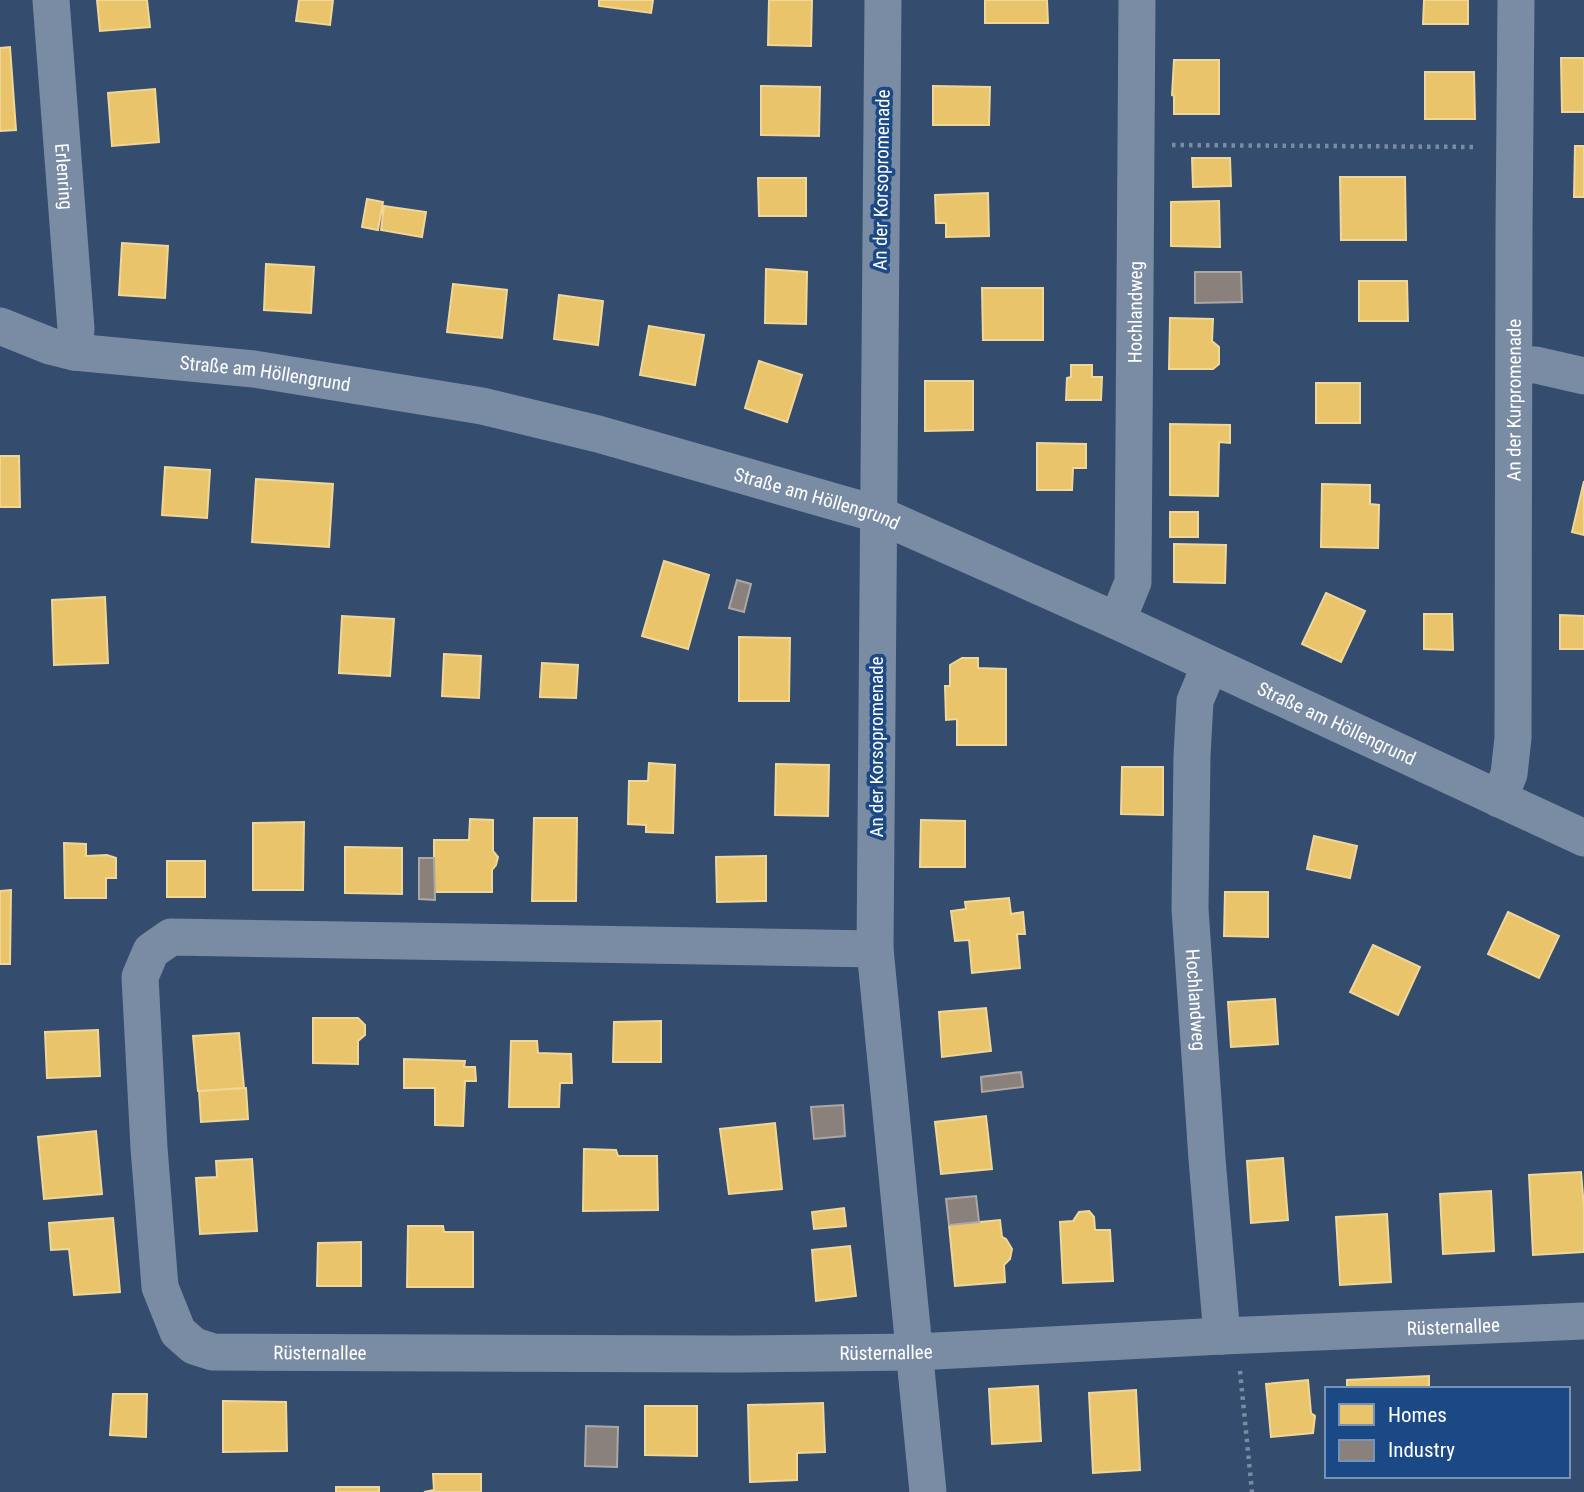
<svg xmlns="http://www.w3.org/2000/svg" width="1584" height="1492" viewBox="0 0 1584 1492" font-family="'Roboto Condensed',sans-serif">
	<rect width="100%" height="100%" fill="#344c6e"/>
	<!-- homes -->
	<path fill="#e9c46a" stroke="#f0d697" stroke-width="2" d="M97 0H147L150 27 100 31Z
		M299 0H333L330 25 296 21Z
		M599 0H653L651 13 599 6Z
		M769 0H812L811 46 768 45Z
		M985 0H1047L1048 23H985Z
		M1424 0H1468V24H1423Z
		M10 47 16 130 0 131V48Z
		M1561 58H1584V112H1562Z
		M1174 60H1219V114H1174V96L1172 95Z
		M1425 72H1474L1475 119H1425Z
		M761 86 820 87 819 136 761 135Z
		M933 86 990 87 989 125H933Z
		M155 89 159 142 112 146 108 93Z
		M1575 146H1584V197H1574Z
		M1192 158H1230L1231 186 1193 187Z
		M1340 177H1405L1406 240H1341Z
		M758 178H806V216H759Z
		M988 193 989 236 946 237V223H936L935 195Z
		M367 199 383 202 378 230 362 227Z
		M1219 201 1220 247 1171 246V202Z
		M384 206 426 212 422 237 381 230Z
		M122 243 168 246 165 298 119 295Z
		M266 264 314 267 311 313 264 310Z
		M766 269 807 272 806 324 765 323Z
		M1359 281H1407L1408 321H1359Z
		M453 284 507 290 502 338 447 332Z
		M982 288H1043V340H983Z
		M559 295 603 301 598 345 554 339Z
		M1170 318 1213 319 1212 341 1219 347V364L1213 369H1169Z
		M649 326 704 335 695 385 640 375Z
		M759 361 802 375 787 422 745 408Z
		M1071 365H1092V377H1102L1101 400H1066L1067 378 1071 377Z
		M925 381H973V430L925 431Z
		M1316 383H1360V423H1316Z
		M1170 424 1230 425V443L1219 442 1218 496 1170 495Z
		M1037 443 1086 444V468H1073L1072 490H1037Z
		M0 456H19L20 507H0Z
		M165 467 210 470 207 518 162 515Z
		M256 479 333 484 329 547 252 542Z
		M1584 481V535L1572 532Z
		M1322 484 1370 485V504L1379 505 1378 548 1321 547Z
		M1170 512H1198V537H1170Z
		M1174 544 1226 545 1225 583 1174 582Z
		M664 561 709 575 688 649 642 636Z
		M1326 593 1365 611 1341 662 1302 644Z
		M105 597 108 663 54 665 52 600Z
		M1424 614H1452L1453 650 1424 649Z
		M1560 615 1584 616V649H1560Z
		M342 616 394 619 390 676 339 673Z
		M739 637 790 638 789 701H739Z
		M444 654 481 656 479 698 442 696Z
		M962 658H978V668L1006 669V745H957V719L946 720 945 686H950V665Z
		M542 663 578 665 576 698 540 697Z
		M649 763 675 765 673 833 646 832V825L628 824 629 781H648Z
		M776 764 829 765 828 816 775 815Z
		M1122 767H1163V815L1121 814Z
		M534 818H577L576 901H532Z
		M470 819 493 820V851L498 857 496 865 492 870V892H434V840H469Z
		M921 820 965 821V867H920Z
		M304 822 303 890H253V823Z
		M1314 836 1357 846 1350 878 1307 869Z
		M64 843 86 844V856L107 855 116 858V878H106V898H65Z
		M345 847 402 848V894L345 893Z
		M766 856V901L717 902 716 857Z
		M167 861H205V897H167Z
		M11 890 10 964H0V891Z
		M1225 892H1268V937L1224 936Z
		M1009 898 1011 914 1023 912 1025 934H1017L1020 968 972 973 969 940 955 941 951 911 966 909 965 902Z
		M1508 912 1559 936 1539 978 1488 954Z
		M1373 945 1420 967 1398 1015 1350 992Z
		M1275 999 1278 1044 1231 1047 1228 1002Z
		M986 1008 991 1051 942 1057 939 1012Z
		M313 1018H358L365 1025V1035L358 1041V1064L313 1063Z
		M661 1021V1062H613L614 1022Z
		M98 1030 100 1076 47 1078 45 1032Z
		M239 1033 244 1088 198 1091 193 1036Z
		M511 1041H537L538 1053 571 1054 572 1083H560L559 1107H509Z
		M404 1059 465 1061 464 1067H475L476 1081H465L463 1126 435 1125V1088H404Z
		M246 1088 248 1119 201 1122 199 1091Z
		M986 1116 992 1169 941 1174 935 1122Z
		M775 1123 782 1189 729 1194 720 1129Z
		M96 1131 102 1194 44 1199 38 1137Z
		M584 1149 616 1150 618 1156H657L658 1210 583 1211Z
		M1283 1158 1288 1220 1251 1223 1247 1161Z
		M252 1159 257 1231 200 1234 196 1178 217 1177 216 1161Z
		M1581 1172 1584 1207V1252L1533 1255 1529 1175Z
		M1491 1191 1494 1251 1443 1254 1440 1194Z
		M844 1208 846 1226 814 1229 812 1212Z
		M1089 1211 1094 1217 1095 1230H1110L1113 1281 1063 1283 1060 1222 1073 1221 1079 1212Z
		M1387 1214 1391 1282 1340 1285 1336 1217Z
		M113 1218 120 1292 74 1295 69 1249 51 1250 49 1223Z
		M1000 1220 1002 1237 1006 1239 1012 1249 1010 1259 1004 1265 1005 1282 955 1286 949 1225Z
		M408 1226H443L444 1232H473V1287H407Z
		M361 1242V1286H317L318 1243Z
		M850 1246 856 1296 816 1301 812 1250Z
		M1429 1376V1389H1347V1380Z
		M1308 1380 1311 1413 1315 1416 1313 1433 1271 1437 1266 1384Z
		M1038 1386 1041 1441 992 1444 989 1389Z
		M1136 1390 1140 1470 1093 1473 1089 1393Z
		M113 1394H147L146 1437 110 1435Z
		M223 1401 286 1402 287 1451 223 1452Z
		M823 1403 825 1452 797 1453V1480L750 1482 748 1405Z
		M645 1406H697V1456L645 1455Z
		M433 1474H481V1492H424L434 1490Z
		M336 1487H379V1492H336Z"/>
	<!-- industry -->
	<path fill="#8a817c" stroke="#ada7a3" stroke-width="2" d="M1195 272H1241L1242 302 1195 303Z
		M737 580 751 584 744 612 729 608Z
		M419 858H434L435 900 419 899Z
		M1021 1072 1023 1087 982 1092 981 1077Z
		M843 1105 845 1136 814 1139 811 1107Z
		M976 1196 979 1222 949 1225 946 1199Z
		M586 1426 618 1427 617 1467 585 1466Z"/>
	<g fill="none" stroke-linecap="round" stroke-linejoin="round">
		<!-- path -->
		<path stroke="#7a8ca4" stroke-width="4.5" stroke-dasharray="3.5 5" stroke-linecap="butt" d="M1172 145 1478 147
			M1240 1371 1252 1492"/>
		<!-- street -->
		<g stroke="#7a8ca4" stroke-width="37">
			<path id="s1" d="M51 0 76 329 74 352"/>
			<path d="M883 0 875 949 928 1492"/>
			<path id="s2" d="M0 326 50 346 74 352 254 369 482 406 598 434 877 514 1117 621 1584 838"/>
			<path d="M1515 365H1536L1584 376"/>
			<path id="s3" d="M1117 621 1133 582 1137 0"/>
			<path id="s4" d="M1210 665 1195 701 1192 756 1190 909 1207 1159 1222 1336"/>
			<path id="s5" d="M1499 799 1509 774 1513 738 1514 231 1516 0"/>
			<path id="s6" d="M875 949 171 937 151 951 140 977 149 1148 160 1287 178 1332 194 1346 213 1352 737 1354 916 1352 1222 1336 1584 1321"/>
		</g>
	</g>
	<g text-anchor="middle" stroke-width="7" stroke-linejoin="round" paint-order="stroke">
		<!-- street labels -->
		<g font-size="19" fill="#fff" stroke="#1b4986">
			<text dy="7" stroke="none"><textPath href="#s1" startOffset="177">Erlenring</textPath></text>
			<text transform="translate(881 180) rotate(-89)" y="7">An der Korsopromenade</text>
			<text dy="7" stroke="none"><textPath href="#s3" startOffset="312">Hochlandweg</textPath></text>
			<text dy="7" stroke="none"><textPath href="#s2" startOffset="271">Straße am Höllengrund</textPath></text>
			<text dy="7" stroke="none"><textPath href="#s5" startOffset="401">An der Kurpromenade</textPath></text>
			<text dy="7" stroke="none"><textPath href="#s2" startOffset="838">Straße am Höllengrund</textPath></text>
			<text dy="7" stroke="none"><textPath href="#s2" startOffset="1405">Straße am Höllengrund</textPath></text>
			<text transform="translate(876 747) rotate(-90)" y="7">An der Korsopromenade</text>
			<text dy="7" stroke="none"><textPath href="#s4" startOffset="338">Hochlandweg</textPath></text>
			<text dy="7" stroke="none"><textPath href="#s6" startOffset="2398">Rüsternallee</textPath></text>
			<text dy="7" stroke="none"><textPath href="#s6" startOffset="1264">Rüsternallee</textPath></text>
			<text dy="7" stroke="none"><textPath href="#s6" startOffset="1830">Rüsternallee</textPath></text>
		</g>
	</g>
	<!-- legend -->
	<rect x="1325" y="1387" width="245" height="91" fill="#1b4986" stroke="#7692b6" stroke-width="2"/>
	<rect x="1339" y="1404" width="35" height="21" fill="#e9c46a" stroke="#7692b6" stroke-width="2"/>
	<text x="1388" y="1422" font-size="21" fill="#ffffff">Homes</text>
	<rect x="1339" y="1440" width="35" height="21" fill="#8a817c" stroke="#7692b6" stroke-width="2"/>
	<text x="1388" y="1457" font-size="21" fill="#ffffff">Industry</text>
</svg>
